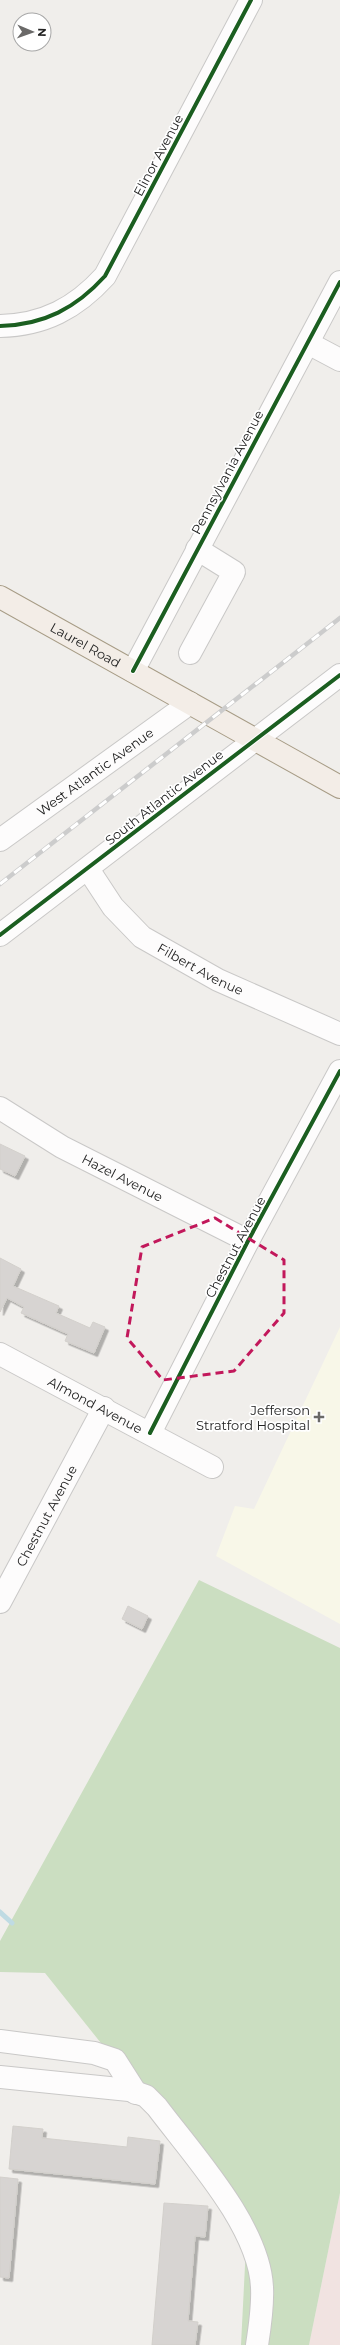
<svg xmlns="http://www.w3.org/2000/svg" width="340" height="2345" viewBox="0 0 340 2345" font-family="Montserrat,sans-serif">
	<defs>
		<filter id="shadow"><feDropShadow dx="3.5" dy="3.5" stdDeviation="0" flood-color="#0004"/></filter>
	</defs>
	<rect width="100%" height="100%" fill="#f0eeeb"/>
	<!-- commercial -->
	<path fill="#f1e3e1" d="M340 2193V2345H309Z"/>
	<!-- education -->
	<path fill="#f8f7e8" d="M340 1327V1624L216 1556 235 1506 254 1509Z"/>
	<!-- forest -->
	<path fill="#cbdec1" d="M199 1580 340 1648V2193L309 2345H241L247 2226 45 1973 0 1972V1941Z"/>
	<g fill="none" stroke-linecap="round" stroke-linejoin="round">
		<!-- stream -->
		<path stroke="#bfdbe3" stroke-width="5" d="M0 1912 12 1923"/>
	</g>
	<!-- building -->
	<path fill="#d7d4d2" stroke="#d3d0cc" filter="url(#shadow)" d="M0 1144 25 1156 15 1176 0 1169Z
		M0 1258 21 1269 13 1286 59 1306 56 1313 90 1328 93 1322 105 1327 94 1353 65 1341 68 1334 21 1313 24 1307 7 1298 0 1312Z
		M128 1606 148 1616 142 1629 122 1619Z
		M13 2126 43 2129 42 2138 127 2147 128 2137 160 2141 155 2184 9 2169Z
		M0 2177 18 2179 9 2278 0 2277Z
		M164 2203 208 2206 205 2237 195 2236 188 2321 198 2322 195 2345H152Z"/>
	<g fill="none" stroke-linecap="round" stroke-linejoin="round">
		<defs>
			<g id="minor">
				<path d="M0 326C44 325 76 308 105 276L251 0"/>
				<path d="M308 343 340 360"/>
				<path d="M190 653 234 572 197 549"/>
				<path d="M133 671 340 282"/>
				<path id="s1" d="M0 840 190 703"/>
				<path id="s2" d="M88 869 113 907 142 937 218 980 340 1034"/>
				<path d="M0 935 340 675"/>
				<path id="s3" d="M0 1108 62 1147 248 1241"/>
				<path id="s4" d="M0 1354 212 1467"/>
				<path d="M150 1433 248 1241 340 1071"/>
				<path id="s5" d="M0 1602 104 1408"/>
				<path d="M0 2041 94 2053 115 2060 136 2093"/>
				<path d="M0 2077 129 2090 146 2096 157 2107C193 2155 259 2226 262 2287 263 2306 260 2326 257 2345"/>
			</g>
			<g id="major">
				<path id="s6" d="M0 597 340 787"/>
			</g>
		</defs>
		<!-- minor casing -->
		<use href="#minor" stroke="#c9c8c7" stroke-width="24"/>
		<!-- major casing -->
		<use href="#major" stroke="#a79c86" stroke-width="24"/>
		<!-- minor -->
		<use href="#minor" stroke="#fdfcfc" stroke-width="22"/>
		<!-- major -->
		<use href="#major" stroke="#f3ede7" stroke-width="22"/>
		<defs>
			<path id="rail" d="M0 884 340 618"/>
		</defs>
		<!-- rail casing -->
		<use href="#rail" stroke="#ccc" stroke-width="4.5"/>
		<!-- rail -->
		<use href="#rail" stroke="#fff" stroke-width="3" stroke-dasharray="9" stroke-linecap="butt"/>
		<defs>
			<path id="cycleway" d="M0 326C44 325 76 308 105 276L251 0
				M133 671 340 282
				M0 935 340 675
				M150 1433 248 1241 340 1071"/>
		</defs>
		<!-- cycleway casing -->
		<use href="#cycleway" stroke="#fff" stroke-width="6"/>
		<!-- cycleway -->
		<use href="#cycleway" stroke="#1b5e20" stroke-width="4"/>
	</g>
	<!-- marked area -->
	<path fill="none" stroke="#c2185b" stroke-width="3" stroke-dasharray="8 5" stroke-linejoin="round" d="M215 1218 284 1260V1313L234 1371 163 1380 127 1338 142 1247Z"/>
	<!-- markers -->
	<path fill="#6a6968" stroke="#fff" stroke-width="1.5" d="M317 1411h4v4h4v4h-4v4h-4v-4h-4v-4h4z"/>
	<g text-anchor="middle" stroke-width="3.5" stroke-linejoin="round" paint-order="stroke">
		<!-- street labels -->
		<g font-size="13" fill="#222" stroke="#fff">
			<text transform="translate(158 155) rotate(-62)" y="5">Elinor Avenue</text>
			<text transform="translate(227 472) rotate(-62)" y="5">Pennsylvania Avenue</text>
			<text dy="5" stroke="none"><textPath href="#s6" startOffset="98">Laurel Road</textPath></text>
			<text dy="5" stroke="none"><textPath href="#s1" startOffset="117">West Atlantic Avenue</textPath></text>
			<text transform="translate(164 797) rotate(-38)" y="5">South Atlantic Avenue</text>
			<text dy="5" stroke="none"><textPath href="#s2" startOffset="154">Filbert Avenue</textPath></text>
			<text dy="5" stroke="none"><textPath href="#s3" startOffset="141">Hazel Avenue</textPath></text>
			<text transform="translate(235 1247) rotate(-62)" y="5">Chestnut Avenue</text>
			<text dy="5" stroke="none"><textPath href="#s4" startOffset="108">Almond Avenue</textPath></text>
			<text dy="5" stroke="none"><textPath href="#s5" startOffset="98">Chestnut Avenue</textPath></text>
		</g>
		<!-- poi labels -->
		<g font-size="13" fill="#222" stroke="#fff" text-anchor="end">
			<text x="310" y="1415">Jefferson<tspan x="310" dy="15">Stratford Hospital</tspan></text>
		</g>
	</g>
	<!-- north arrow -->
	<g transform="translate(32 32) rotate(92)"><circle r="19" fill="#ffffff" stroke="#a7a7a7"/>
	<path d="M0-3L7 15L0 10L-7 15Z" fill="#6a6968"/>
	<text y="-6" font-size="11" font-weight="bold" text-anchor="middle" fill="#222222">N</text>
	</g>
</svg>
